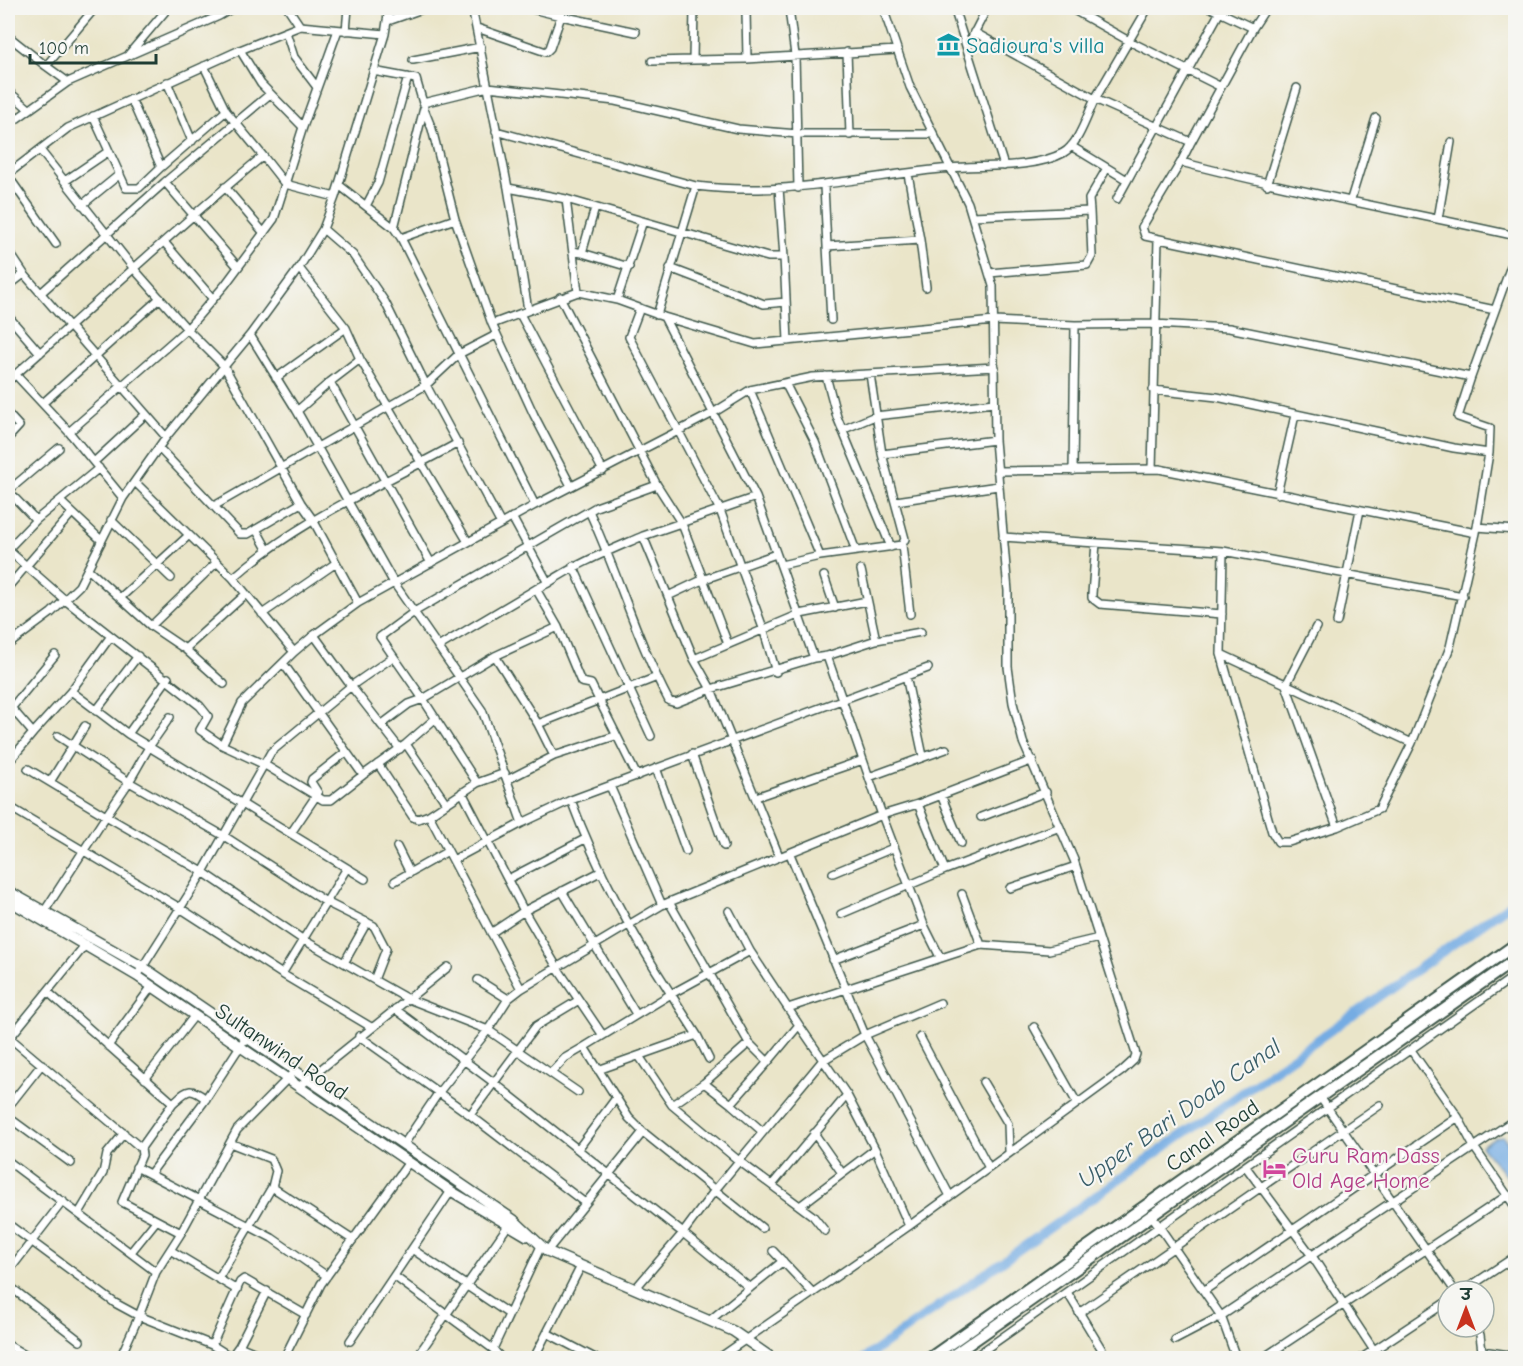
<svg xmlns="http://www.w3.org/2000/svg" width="1523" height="1366" viewBox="0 0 1523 1366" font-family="'Comic Neue','Playpen Sans Deva',sans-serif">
	<rect width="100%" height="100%" fill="#f6f6f2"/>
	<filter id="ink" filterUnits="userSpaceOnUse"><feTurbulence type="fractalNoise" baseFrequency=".0167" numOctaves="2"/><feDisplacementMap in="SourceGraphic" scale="12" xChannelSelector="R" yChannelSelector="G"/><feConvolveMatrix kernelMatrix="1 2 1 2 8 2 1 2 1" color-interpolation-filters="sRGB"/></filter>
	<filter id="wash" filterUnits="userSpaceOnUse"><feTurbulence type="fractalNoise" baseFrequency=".008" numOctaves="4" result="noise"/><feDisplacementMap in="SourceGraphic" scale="24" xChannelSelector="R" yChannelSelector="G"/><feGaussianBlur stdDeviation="1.35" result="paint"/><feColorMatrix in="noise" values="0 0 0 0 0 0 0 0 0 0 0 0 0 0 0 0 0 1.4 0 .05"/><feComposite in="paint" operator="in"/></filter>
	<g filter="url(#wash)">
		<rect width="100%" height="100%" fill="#eae5c9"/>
		<!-- water -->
		<path fill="#74ace3" stroke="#4a748c" stroke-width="1.5" d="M1503 1136 1515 1153V1177L1509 1180 1481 1146 1495 1137Z"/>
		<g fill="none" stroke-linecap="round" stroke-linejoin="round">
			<!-- canal -->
			<path stroke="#74ace3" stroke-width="9" d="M865 1358 1516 900"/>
		</g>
	</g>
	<g filter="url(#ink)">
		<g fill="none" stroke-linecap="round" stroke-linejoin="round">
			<defs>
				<path id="street" d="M288 8 300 26
					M528 8 561 16 563 8
					M694 8 693 60 747 59
					M883 8 910 87 968 203 993 286 995 440 1008 591V667L1013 703 1023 742 1074 860 1136 1054 1134 1060 1122 1071 989 1168
					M954 8 1004 166
					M1070 8 1129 41 1221 87 1191 142
					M1211 8 1253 28 1221 87
					M789 9 795 55 798 188
					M746 11 747 59 897 50
					M219 16 233 8
					M388 21 425 8
					M477 28 546 52 550 48 561 16 636 32
					M1253 28 1266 8
					M346 31 348 8
					M286 32 294 57 316 86
					M974 32 1095 99 1148 8
					M8 36 46 66
					M967 47 987 8
					M847 52 850 135
					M129 54 168 8
					M413 60 481 47
					M652 61 693 60
					M204 66 226 111 263 156
					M373 71 416 79 423 103 488 87 615 101 738 129 798 134H932
					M68 82 46 66 95 8
					M167 82 192 141
					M8 91 29 109
					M424 109 432 129 455 219 492 324
					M93 116 126 188H139L161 167 131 99
					M8 125 68 82 219 16 209 8
					M303 127 338 30
					M496 131 696 186C782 197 865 176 950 168 982 165 1034 169 1063 153 1079 144 1087 115 1095 99L1191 142 1181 162C1291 191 1404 211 1516 236
					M1071 146 1127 180
					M40 150 135 270 187 329 224 366 301 503 313 520 358 603 314 635
					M1181 162 1142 227 1145 236 1495 310
					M161 167 226 111
					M8 174 68 128 240 50 300 26 385 34
					M8 176 56 244
					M65 181 109 151
					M165 182 238 267
					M339 185 394 228 401 238 535 505 358 603
					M1267 185 1297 88
					M824 186 827 246
					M225 187 264 233
					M508 188 528 310
					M566 199 768 257H784L779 188
					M1117 199 1222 8
					M1351 199 1376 118
					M82 205 120 174
					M366 206 378 183 408 77
					M1090 211 1089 199 1107 168
					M972 216 1090 211 1092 256 1087 265 989 273
					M1438 219 1451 142
					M394 228 424 108
					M323 229 353 255 385 302 426 385 501 524
					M401 238 455 219
					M920 240 926 287
					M164 242 213 299
					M8 250 24 274 166 437
					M573 251 582 253 595 208
					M582 253 629 267
					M784 257 788 341
					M299 268 346 328 360 359 468 542
					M670 268 764 304 786 302
					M8 286 24 274
					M42 292 165 182 270 94
					M560 297 657 485 682 524 728 644
					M617 300 643 221
					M640 308 629 337 720 510 763 628 776 672
					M520 314 603 471
					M657 315 696 186
					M8 316 40 353
					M664 317 755 344 994 321 1075 325 1154 324 1229 328 1471 377 1516 252
					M831 320 827 246 920 240 908 174
					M250 335 297 411 394 583 482 710 522 823 571 800C598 872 629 929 671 994L584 1047 629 1118 643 1132 547 1251
					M360 359 330 382 431 563
					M15 374 69 432 123 498
					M826 376 837 417 891 547
					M1471 377 1458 417 1490 428 1489 453
					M276 378 346 328
					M8 381C93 307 175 228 263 156L285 184 335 197
					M785 383 815 442 856 551
					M750 390 820 556 781 565
					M1153 390 1217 397 1454 448 1489 453 1476 533
					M43 403 160 298
					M297 411 330 382
					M8 414 19 426 8 438
					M842 430 875 416 994 403
					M69 432 187 329 225 285 274 219 303 127 261 84 240 50
					M159 448 240 534H248L301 503
					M882 454 995 440
					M94 462 146 414
					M1152 469 1158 239
					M997 471 1159 469 1476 533 1450 647 1412 743 1221 654 1223 551 1003 537
					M1073 471 1075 325
					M136 483 233 578 294 652 314 635 351 686 271 752 203 872 137 976
					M571 486 534 415 492 324 578 292
					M8 491 59 448
					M8 491 36 520
					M1277 494 1295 415
					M60 501 100 539
					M896 501 998 486
					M535 505 713 413 750 390 813 377 995 367
					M214 506 426 385 459 354 496 335
					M111 520 171 578
					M1477 527 1516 530
					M256 529 267 549
					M643 536 756 497
					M1096 543 1092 594V598L1100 604 1222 614
					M902 545 910 614
					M8 549 36 520 99 468
					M8 550 65 600 200 706 208 716 200 730 222 745
					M1223 551 1463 596
					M820 556 902 545 905 539 882 454 870 374
					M573 566 651 736
					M89 570 151 626 185 649 224 684
					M861 570 876 640
					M824 576 835 608
					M233 578C300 519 380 486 458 443
					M548 583C578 563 611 550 643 536L694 659 711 689 676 703 669 701C637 641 618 573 589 511
					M8 587 72 513
					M668 596 702 580 776 554
					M120 598 188 536
					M262 614 336 563
					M1337 622 1360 510
					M151 626 215 564
					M558 627 581 682 591 684 637 776
					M1316 627 1286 685 1337 827 1379 809 1412 743
					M8 645 51 613 79 586 123 498 166 437 250 335 299 268 323 229 335 197 385 34 389 8
					M438 647 536 589
					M185 649 246 594
					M294 652 242 703 222 745 265 765 323 800H331L363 775
					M1221 654 1272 832 1278 842H1289L1337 827
					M495 656 538 724 554 756 507 780
					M827 656 876 640 921 632
					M393 657 351 686 400 749
					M694 659 800 614 867 601
					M283 663 363 775 406 744 446 803
					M906 676 923 756
					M71 691 111 636
					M8 704 33 733 71 691 128 734 365 879
					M96 711 138 656
					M8 712 55 655
					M538 724 657 677
					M381 725 409 704 423 699 380 637 414 612 596 507 657 485
					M128 734 168 678
					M58 736 129 782 149 747 170 717
					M406 744 436 718
					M692 754 724 846
					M554 756 615 736
					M8 763 33 733
					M378 764 413 817 418 819 429 815
					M656 768 686 851
					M28 769 106 816 129 782 224 836 326 902 374 926 386 949 374 980
					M505 773 477 783 429 815 521 989
					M869 777 946 749
					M50 782 85 726
					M477 783 423 699 495 656 558 627 536 589 548 583 512 517
					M610 786 662 905
					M462 792 524 911 491 933
					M941 795 961 843
					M756 797 863 760
					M571 800 928 668
					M918 804 1033 760
					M8 806 180 908 282 974 371 1027
					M981 817 1046 792
					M291 833 318 793 311 782 312 779 346 752
					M397 847 410 873
					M790 854 865 1035 950 1196 909 1226
					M779 856 711 689 814 658
					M453 860 522 823
					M600 872 524 911 558 969 602 1034
					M833 873 893 848
					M508 879 585 839
					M395 881 448 851
					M1010 888 1076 866
					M562 891 636 1014
					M962 894 981 945
					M669 902 749 1043 768 1062 799 1025 750 951
					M841 914 945 870
					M42 915 106 816 203 872 302 939 374 980 406 998 488 1030 508 999 521 989 662 905 882 815 827 656 814 658 756 497 664 317 617 300 578 292 566 199 508 188 472 8
					M924 925 940 957
					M833 960 924 925 882 815 918 804 945 870 1060 827
					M344 963 367 922
					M282 974 347 868
					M478 980 508 999
					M788 1008 981 945 1049 950 1099 938
					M395 1009 493 1082 683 1233 635 1289
					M799 1025 847 1095 875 1149 800 1206
					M1034 1027 1077 1103
					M697 1035 709 1059
					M359 1036 470 1115 585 1203
					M920 1037 989 1168 950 1196
					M10 1038 141 1148 173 1103 48 992
					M8 1040 86 944
					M108 1046 152 986
					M1411 1050 1458 1117 1474 1147 1516 1208
					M639 1056 672 1105 739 1161 813 1216 825 1231
					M598 1070 697 1035 671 994 750 951 729 911
					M551 1073 565 1058 584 1047
					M145 1079 195 1015
					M983 1082 1008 1124 1009 1151
					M704 1083 731 1104 768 1062
					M300 1086 448 967
					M1320 1097 1455 1291
					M12 1102 42 1064
					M173 1103C188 1090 189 1086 206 1099
					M731 1104 763 1132
					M672 1105 704 1083 749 1043
					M470 1115 536 1026 579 1000
					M8 1117 71 1163
					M643 1132 762 1228
					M814 1133 842 1173
					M404 1144 439 1092 488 1030 578 1092
					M141 1148 142 1155 122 1202 181 1233
					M578 1149 616 1098
					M8 1161 156 1272
					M136 1167 272 1238 327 1276
					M1246 1167 1312 1256 1379 1358
					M150 1174 203 1103 246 1037
					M772 1185 847 1095
					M272 1187 353 1240
					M79 1213 103 1173 107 1154 124 1133
					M1152 1216 1221 1316 1236 1358
					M8 1224 115 1303 139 1316 120 1358
					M412 1249 509 1314
					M170 1250 237 1290
					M773 1251 813 1293
					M131 1252 156 1221
					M8 1272 63 1201
					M394 1276 493 1349 501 1358
					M218 1279 272 1187 276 1171 271 1159 230 1143
					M8 1285 80 1341
					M750 1288 683 1233 715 1190 822 1061 865 1035 940 1003
					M1205 1290 1458 1117
					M1463 1291 1516 1256
					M1067 1292 1107 1358
					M1079 1313 1380 1105
					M709 1321 783 1261
					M1476 1327 1480 1335 1482 1351 1516 1356
					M547 1333 595 1358
					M1175 1340 1221 1316 1516 1119
					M350 1341 451 1191
					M8 1345 30 1358
					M212 1345 240 1282 244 1279 306 1315
					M239 1346 267 1291
					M493 1349 541 1246
					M421 1352 430 1358
					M268 1358 239 1346 231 1357 212 1345 139 1316 156 1272 181 1233 237 1130 296 1070
					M284 1358 321 1284 409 1162
					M332 1358 333 1356
					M416 1358 507 1227
					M534 1358 581 1266
					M719 1358 909 1226 875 1149
					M973 1358 1516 975
					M1263 1358 1508 1195
					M1362 1358 1448 1301"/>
				<path id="secondary" d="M8 891 143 967 514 1220 547 1251 733 1331 772 1358
					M8 900 137 976 451 1191 527 1236"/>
				<path id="primary" d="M930 1358 1516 944
					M949 1358 1516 959"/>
			</defs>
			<!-- street casing -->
			<use href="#street" stroke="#3d564a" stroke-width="10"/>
			<!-- secondary casing -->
			<use href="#secondary" stroke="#3d564a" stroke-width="12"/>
			<!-- primary casing -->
			<use href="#primary" stroke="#3d564a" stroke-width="14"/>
			<!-- street -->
			<use href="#street" stroke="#fff" stroke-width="7"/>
			<!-- secondary -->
			<use href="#secondary" stroke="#fff" stroke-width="9"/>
			<!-- primary -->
			<use href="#primary" stroke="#fff" stroke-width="10"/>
		</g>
	</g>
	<!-- icons -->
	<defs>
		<symbol id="museum-bare" viewBox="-9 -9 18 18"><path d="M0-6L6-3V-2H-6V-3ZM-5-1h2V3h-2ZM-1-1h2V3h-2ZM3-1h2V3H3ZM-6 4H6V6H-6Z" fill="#0f9aa8" stroke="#f6f6f2" stroke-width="2.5" paint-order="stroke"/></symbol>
		<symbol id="hotel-bare" viewBox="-9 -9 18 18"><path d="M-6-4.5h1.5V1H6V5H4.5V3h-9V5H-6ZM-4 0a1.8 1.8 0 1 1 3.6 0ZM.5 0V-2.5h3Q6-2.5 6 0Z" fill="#d1479c" stroke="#f6f6f2" stroke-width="2.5" paint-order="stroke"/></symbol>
	</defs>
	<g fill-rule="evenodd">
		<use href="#museum-bare" x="932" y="28" width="33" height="33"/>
		<use href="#hotel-bare" x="1258" y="1152" width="33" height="33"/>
	</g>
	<g text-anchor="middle" stroke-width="4.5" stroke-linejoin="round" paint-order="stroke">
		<!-- culture labels -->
		<g font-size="22" fill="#0d838f" stroke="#f6f6f2" text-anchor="start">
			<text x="966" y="53">Sadioura's villa</text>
		</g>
		<!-- street labels -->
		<g font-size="22" fill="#1f3d34" stroke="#f6f6f2">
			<text transform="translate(282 1051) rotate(34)" y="8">Sultanwind Road</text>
			<text transform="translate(1212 1135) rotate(-35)" y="8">Canal Road</text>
		</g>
		<!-- hotel labels -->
		<g font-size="22" fill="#b23c85" stroke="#f6f6f2" text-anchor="start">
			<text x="1292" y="1163">Guru Ram Dass<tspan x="1292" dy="25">Old Age Home</tspan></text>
		</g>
		<!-- water labels -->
		<g font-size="24" font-style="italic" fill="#395e69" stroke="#f6f6f2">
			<text transform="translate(1179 1113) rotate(-35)" y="8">Upper Bari Doab Canal</text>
		</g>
	</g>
	<!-- margin -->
	<rect width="1523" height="1366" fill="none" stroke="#f6f6f2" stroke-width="30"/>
	<!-- north arrow -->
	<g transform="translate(1466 1309)"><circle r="28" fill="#f6f6f2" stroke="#a0aca6" stroke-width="1.5"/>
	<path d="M0-4.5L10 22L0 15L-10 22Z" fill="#c8321e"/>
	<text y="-9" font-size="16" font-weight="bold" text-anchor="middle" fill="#1f3d34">उ</text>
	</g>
	<!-- scale -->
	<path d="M30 54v9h126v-9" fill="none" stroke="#1f3d34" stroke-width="3"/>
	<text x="39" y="54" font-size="18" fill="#1f3d34" stroke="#f6f6f2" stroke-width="4.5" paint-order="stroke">100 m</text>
</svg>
